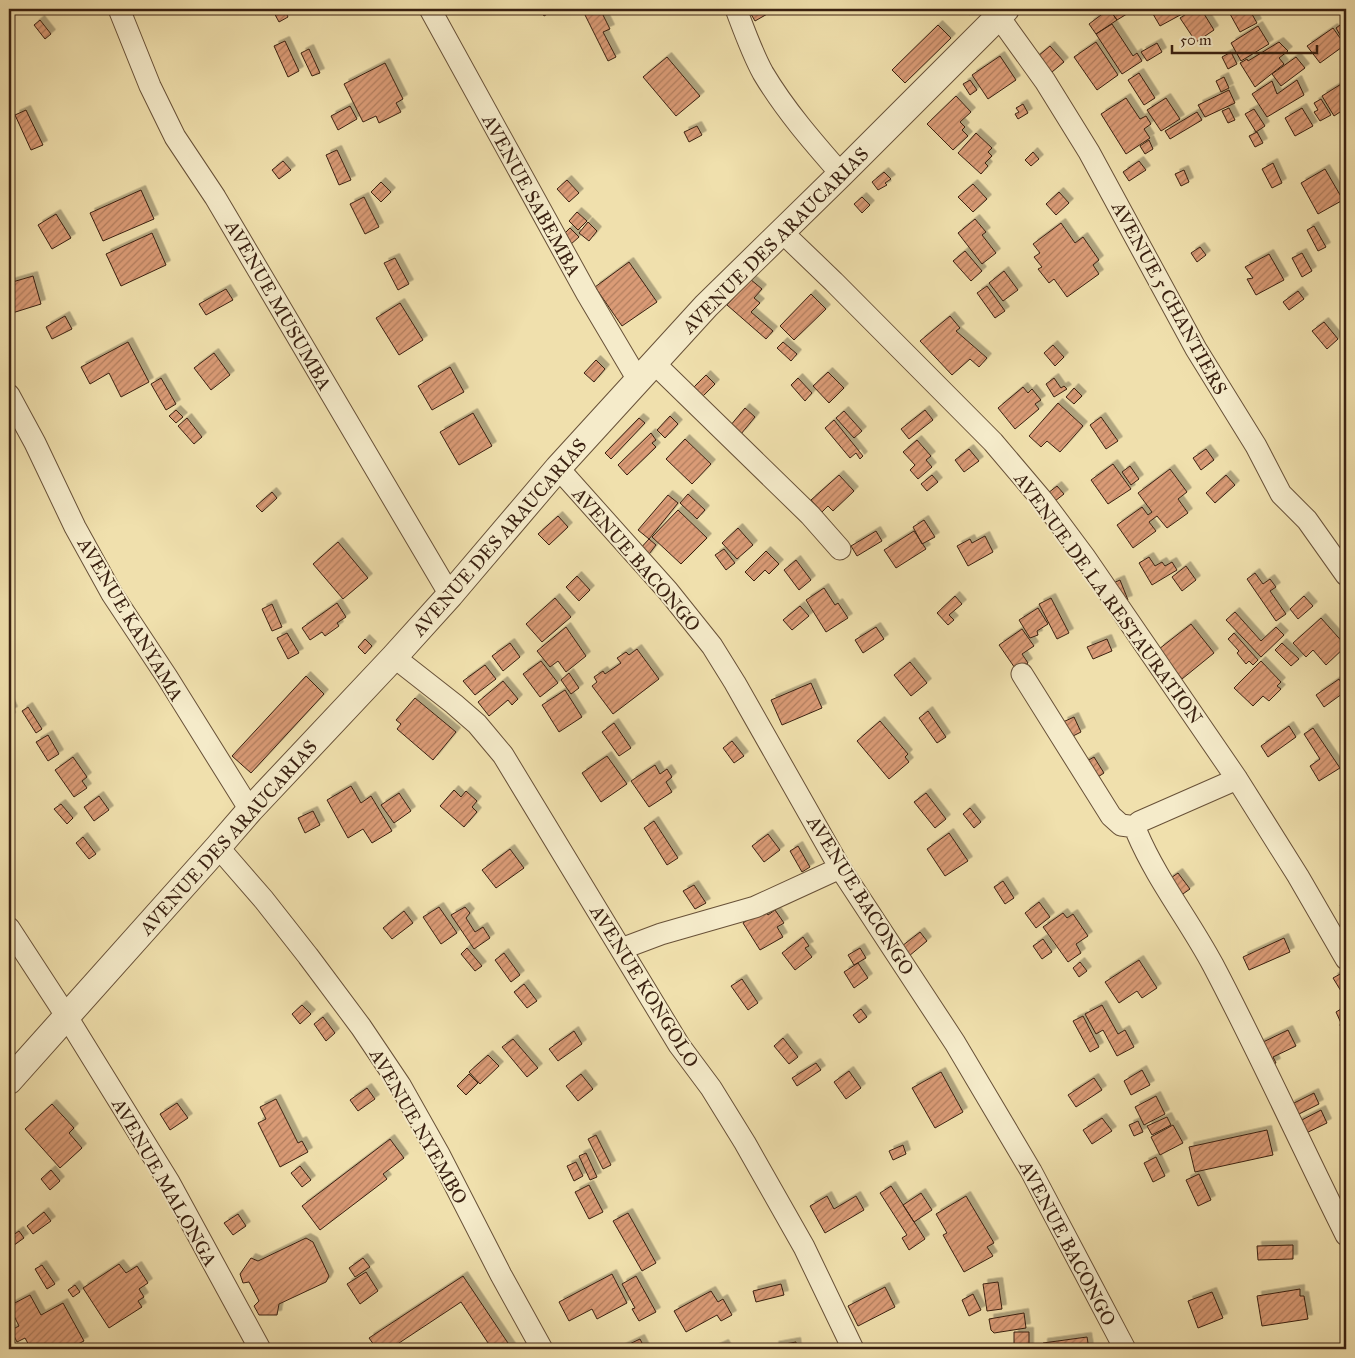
<svg xmlns="http://www.w3.org/2000/svg" width="1355" height="1358" viewBox="0 0 1355 1358" font-family="'IM FELL Great Primer',serif">
	<defs>
		<pattern id="building-hatch" width="6" height="6" patternUnits="userSpaceOnUse" patternTransform="scale(1.25)"><rect width="6" height="6" fill="#da9b76"/><path d="M-1 1l2-2M0 6l6-6M5 7l2-2" fill="none" stroke="#b27e5f"/></pattern>
		<filter id="shadow"><feDropShadow dx="4.5" dy="-4.5" stdDeviation="0" flood-color="#0004"/></filter>
	</defs>
	<rect width="100%" height="100%" fill="#f0e0ad"/>
	<filter id="stains"><feTurbulence type="fractalNoise" baseFrequency=".004" numOctaves="4"/><feColorMatrix values="0 0 0 0 .2 0 0 0 0 .09 0 0 0 0 .02 0 0 0 .5 -.17"/></filter>
	<radialGradient id="worn" r=".72"><stop offset=".6" stop-color="#630" stop-opacity="0"/><stop offset="1" stop-color="#630" stop-opacity=".3"/></radialGradient>
	<!-- building -->
	<path fill="url(#building-hatch)" stroke="#3a2111" filter="url(#shadow)" d="M272 9H284L288 17 279 22Z
		M540 9H556L544 16Z
		M582 9H600L610 29 603 32 616 57 608 61Z
		M748 9H767L769 13 755 21Z
		M963 9H976L970 15Z
		M1109 9H1135L1117 20Z
		M1109 9 1117 20 1096 34 1089 24Z
		M1150 9H1182L1184 13 1160 26Z
		M1194 9H1201L1214 30 1196 42 1180 18Z
		M1239 9H1249L1257 23 1240 32 1230 14Z
		M40 20 51 34 45 39 34 25Z
		M1344 22 1346 26V31L1340 35 1336 28Z
		M1112 24 1133 56 1137 53 1142 61 1122 74 1096 34Z
		M938 25 951 38 905 83 892 70Z
		M1258 26 1269 44 1241 61 1231 43Z
		M1333 28 1345 45 1320 63 1307 46Z
		M285 41 299 71 288 77 274 46Z
		M1096 42 1118 75 1097 90 1074 57Z
		M1279 42 1288 51 1279 58 1284 64 1255 87 1240 63 1247 59 1248 61Z
		M1157 43 1162 52 1147 61 1141 52Z
		M1050 46 1064 62 1046 77 1032 61Z
		M309 49 320 73 312 76 301 53Z
		M1231 52 1237 64 1228 69 1222 57Z
		M1000 56 1016 80 988 99 972 75Z
		M667 57 700 96 676 116 643 77Z
		M1296 57 1305 68 1281 86 1272 74Z
		M385 63 403 99 396 103 401 112 379 123 376 116 363 122 344 84Z
		M1139 73 1155 98 1144 105 1128 80Z
		M1224 77 1229 88 1221 92 1216 81Z
		M970 80 977 90 970 95 963 84Z
		M1297 80 1304 95 1267 117 1252 94 1272 81 1277 94Z
		M1346 81V108L1334 116 1322 96Z
		M1229 90 1235 103 1205 117 1198 105Z
		M956 96 971 112 960 122 965 127 962 130 968 136 953 150 927 124Z
		M1126 98 1140 119 1146 116 1151 124 1144 129 1150 138 1126 154 1101 114Z
		M1166 98 1180 119 1161 131 1147 110Z
		M1321 99 1331 115 1320 121 1314 112 1318 110 1314 103Z
		M1023 104 1028 113 1018 119 1015 114 1019 112 1016 108Z
		M350 106 357 119 338 130 331 116Z
		M1229 108 1235 120 1228 123 1222 111Z
		M1302 108 1313 126 1295 136 1285 118Z
		M1254 109 1265 126 1256 132 1245 114Z
		M26 110 43 145 31 150 15 115Z
		M1197 112 1202 120 1170 139 1165 131Z
		M697 126 702 135 689 142 684 132Z
		M1257 132 1263 143 1255 147 1249 136Z
		M976 133 992 148 988 152 992 156 985 163 988 166 981 174 958 153Z
		M1149 140 1153 149 1145 154 1140 146Z
		M337 150 351 180 339 185 326 155Z
		M1033 152 1039 159 1031 166 1025 160Z
		M283 161 291 170 279 179 272 170Z
		M1139 161 1146 170 1129 181 1123 172Z
		M1273 163 1282 183 1272 188 1262 169Z
		M1325 169 1343 200 1318 214 1301 183Z
		M1184 170 1189 182 1181 186 1175 174Z
		M884 172 891 179 885 183 887 185 878 190 872 182Z
		M567 180 579 193 569 202 557 189Z
		M381 182 391 192 381 202 371 192Z
		M973 184 987 199 973 212 958 197Z
		M141 190 154 219 103 241 90 213Z
		M1059 192 1069 203 1056 215 1046 204Z
		M364 197 379 227 365 234 350 204Z
		M862 197 870 205 862 213 854 204Z
		M577 212 587 221 578 230 569 221Z
		M56 214 71 238 52 249 38 225Z
		M975 219 986 232 982 235 996 253 982 264 958 233Z
		M588 222 597 231 589 241 579 233Z
		M1061 223 1075 243 1083 237 1099 260 1093 265 1099 274 1067 297 1054 279 1049 283 1038 269 1042 267 1034 257 1040 253 1033 244Z
		M1314 226 1326 247 1318 251 1307 230Z
		M570 228 579 237 570 245 562 236Z
		M152 233 166 265 121 286 106 254Z
		M1200 247 1206 255 1197 262 1191 253Z
		M965 251 982 271 971 281 953 261Z
		M1302 253 1312 271 1302 277 1292 258Z
		M1269 254 1284 280 1256 295 1247 279 1253 278 1245 267Z
		M395 258 409 284 398 290 384 263Z
		M629 262 657 302 622 326 595 287Z
		M1004 271 1018 290 1003 301 989 283Z
		M33 276 41 304 9 314V283Z
		M750 279 762 289 754 298 760 303 751 312 773 331 766 339 727 305Z
		M987 286 1005 311 995 318 977 293Z
		M226 289 233 300 206 315 199 304Z
		M1298 291 1304 299 1289 310 1283 302Z
		M811 294 826 309 794 340 780 326Z
		M400 303 423 340 399 355 376 318Z
		M65 316 72 329 52 339 46 327Z
		M950 316 960 328 956 331 987 358 979 367 970 359 952 375 920 341Z
		M1324 322 1338 339 1327 349 1312 331Z
		M128 342 149 382 121 397 109 373 90 384 81 367Z
		M783 342 797 354 791 361 777 348Z
		M1053 345 1064 357 1055 366 1044 353Z
		M214 353 230 375 211 390 194 368Z
		M596 360 605 369 594 382 584 373Z
		M450 367 464 392 432 410 418 386Z
		M828 372 844 388 829 403 813 386Z
		M706 375 715 384 700 399 691 390Z
		M161 378 176 404 166 410 151 384Z
		M798 378 812 393 805 401 791 385Z
		M1054 378 1061 388 1064 386 1067 389 1054 397 1046 384Z
		M1023 387 1028 393 1032 389 1041 400 1035 404 1039 409 1015 429 998 408Z
		M1074 388 1082 396 1074 404 1066 397Z
		M1058 403 1083 426 1060 452 1047 441 1041 447 1029 436Z
		M745 408 755 417 741 434 730 426Z
		M176 410 183 417 176 423 169 416Z
		M925 410 933 420 909 439 901 429Z
		M844 411 862 431 854 438 836 418Z
		M473 413 492 446 459 465 440 432Z
		M670 416 678 424 665 438 657 430Z
		M1101 417 1118 441 1106 449 1090 425Z
		M187 418 202 437 194 444 178 426Z
		M639 418 645 423 611 459 605 453Z
		M834 420 863 456 860 459 856 453 850 458 825 428Z
		M651 433 656 440 652 443 656 447 627 475 618 465Z
		M685 439 711 464 692 484 666 459Z
		M917 440 931 456 926 460 932 467 918 479 910 470 915 465 903 452Z
		M969 449 979 461 964 472 955 460Z
		M1206 449 1214 460 1201 470 1193 458Z
		M1113 464 1131 489 1108 504 1091 480Z
		M1130 466 1139 479 1131 485 1122 472Z
		M1170 469 1187 492 1178 499 1188 513 1167 528 1157 516 1149 522 1156 531 1133 548 1117 525 1142 507 1148 515 1152 512 1138 493Z
		M839 475 854 491 833 511 828 506 822 512 811 500Z
		M932 475 938 482 927 491 921 484Z
		M1226 475 1235 485 1215 503 1206 493Z
		M1057 486 1064 494 1055 501 1048 493Z
		M272 492 277 498 262 512 256 506Z
		M688 494 705 510 697 519 680 503Z
		M668 495 678 503 649 539 638 530Z
		M678 510 707 538 681 564 652 537Z
		M558 516 568 527 549 545 538 534Z
		M924 520 935 537 922 544 913 527Z
		M738 528 753 545 737 559 722 543Z
		M876 531 882 541 857 556 851 546Z
		M914 531 926 549 896 568 884 550Z
		M985 536 993 552 968 566 957 546 970 539 972 543Z
		M649 539 656 545 646 558 638 551Z
		M338 542 368 578 343 599 313 564Z
		M724 549 735 563 726 570 715 555Z
		M766 551 779 564 769 574 765 570 754 581 745 572Z
		M1149 557 1155 566 1162 562 1165 566 1172 562 1177 570 1152 585 1139 563Z
		M796 560 811 580 799 590 784 570Z
		M1186 566 1196 580 1182 591 1172 577Z
		M1255 573 1263 584 1270 579 1276 587 1270 591 1286 614 1276 621 1247 579Z
		M577 576 590 590 579 601 566 587Z
		M1120 580 1128 600 1119 603 1111 584Z
		M824 588 835 605 838 603 848 618 826 632 806 600Z
		M955 596 962 604 949 615 954 620 948 625 937 613Z
		M1304 596 1313 606 1298 619 1290 609Z
		M555 598 571 617 542 642 526 624Z
		M1051 598 1069 633 1057 639 1039 604Z
		M337 603 346 617 337 623 339 626 325 636 322 632 310 640 302 628Z
		M272 604 282 627 272 631 262 609Z
		M800 606 809 616 792 630 783 620Z
		M1038 608 1048 624 1037 631 1038 635 1030 638 1019 620Z
		M1235 612 1261 641 1276 627 1284 635 1261 657 1226 620Z
		M1321 618 1346 646 1326 665 1313 650 1306 657 1293 643Z
		M1191 624 1214 653 1182 679 1159 649Z
		M566 627 586 656 566 672 558 661 550 667 537 651Z
		M876 627 884 639 863 653 855 640Z
		M1022 629 1034 646 1022 654 1028 663 1017 671 999 645Z
		M287 633 299 653 288 659 277 638Z
		M1234 633 1258 660 1253 665 1249 661 1246 664 1237 653 1239 651 1228 639Z
		M365 639 372 646 365 654 358 647Z
		M1107 639 1112 651 1093 659 1087 647Z
		M510 643 520 657 503 671 492 656Z
		M1282 643 1299 659 1291 666 1275 650Z
		M637 649 659 679 613 714 592 686 597 682 594 677 603 671 605 674 621 663 617 658 626 652 629 655Z
		M541 661 558 683 540 697 523 674Z
		M1261 661 1281 682 1277 686 1281 689 1269 701 1263 696 1253 706 1234 688Z
		M910 662 927 683 911 696 894 675Z
		M485 665 496 679 475 695 463 681Z
		M569 673 579 688 571 694 561 680Z
		M306 676 324 694 251 773 232 756Z
		M1339 679 1346 691 1324 707 1316 695Z
		M503 681 518 699 512 705 508 700 489 716 478 702Z
		M811 683 822 708 782 725 771 700Z
		M565 690 582 717 559 732 542 705Z
		M415 698 456 732 433 760 397 729 401 724 396 720Z
		M9 702 13 711 9 713 11 717 9 718Z
		M28 707 42 729 36 733 22 711Z
		M928 711 946 737 937 743 919 718Z
		M1074 717 1081 732 1071 737 1063 722Z
		M880 721 908 754 905 757 909 762 889 779 857 741Z
		M614 723 631 748 619 756 602 732Z
		M1289 726 1296 737 1268 757 1261 746Z
		M1313 728 1340 768 1319 781 1310 766 1320 759 1304 734Z
		M48 735 59 754 48 761 36 742Z
		M732 741 744 756 734 763 723 748Z
		M607 756 627 784 601 802 582 773Z
		M73 757 87 777 82 781 87 788 74 797 55 770Z
		M1094 757 1104 773 1092 781 1082 764Z
		M655 765 660 774 667 769 672 777 666 782 672 792 649 807 631 781Z
		M351 786 361 803 371 796 392 831 372 843 363 829 348 838 327 800Z
		M454 790 461 797 466 791 477 801 472 807 477 812 464 827 440 806Z
		M399 793 411 811 394 823 381 805Z
		M926 793 946 819 935 828 914 802Z
		M99 796 109 810 94 821 84 807Z
		M61 804 73 818 67 824 54 809Z
		M970 808 981 822 974 828 963 814Z
		M313 811 320 825 305 833 298 818Z
		M654 821 678 858 667 865 644 828Z
		M949 833 968 861 945 876 927 849Z
		M768 834 780 850 764 862 752 846Z
		M83 837 96 854 89 859 76 843Z
		M798 846 810 867 802 872 790 851Z
		M510 849 524 868 496 888 482 870Z
		M1178 873 1190 889 1180 896 1168 880Z
		M1003 881 1014 898 1005 904 994 887Z
		M694 885 706 903 695 909 683 891Z
		M1346 901V914L1340 905Z
		M1039 902 1050 917 1036 928 1025 913Z
		M439 907 457 933 441 944 423 917Z
		M465 907 470 913 466 918 475 932 483 927 490 938 474 949 451 915Z
		M764 909 768 915 775 910 784 923 777 927 783 937 760 950 743 923Z
		M404 911 413 923 392 939 383 928Z
		M1063 913 1067 918 1073 914 1088 936 1076 944 1081 953 1068 962 1043 927Z
		M920 932 927 941 909 956 902 946Z
		M803 937 809 946 805 948 812 957 795 970 782 953Z
		M1284 938 1290 952 1249 970 1243 957Z
		M1043 939 1052 952 1042 959 1033 946Z
		M467 948 482 966 475 971 461 954Z
		M860 948 866 958 854 965 848 955Z
		M504 953 520 975 511 982 495 960Z
		M1139 960 1157 988 1142 998 1137 991 1119 1003 1105 982Z
		M1080 962 1087 971 1079 977 1073 968Z
		M858 963 868 978 854 988 844 972Z
		M1342 973 1346 980V994L1344 996 1333 978Z
		M742 979 758 1003 748 1010 731 986Z
		M524 984 537 1001 527 1008 514 992Z
		M302 1005 311 1014 300 1024 292 1014Z
		M1102 1005 1118 1034 1125 1030 1134 1047 1117 1056 1103 1030 1096 1034 1085 1014Z
		M1346 1006V1038L1340 1025 1341 1023 1336 1012Z
		M861 1009 867 1017 859 1023 853 1015Z
		M1083 1016 1099 1047 1090 1052 1073 1021Z
		M323 1017 335 1033 326 1041 314 1024Z
		M1288 1030 1296 1046 1273 1057 1276 1063 1267 1067 1257 1045Z
		M574 1031 582 1044 558 1061 549 1049Z
		M783 1038 798 1057 789 1064 774 1046Z
		M513 1039 538 1068 527 1077 502 1047Z
		M488 1055 499 1066 480 1084 469 1072Z
		M816 1063 821 1070 797 1086 792 1078Z
		M1142 1070 1150 1085 1131 1095 1124 1081Z
		M849 1071 861 1088 846 1099 834 1082Z
		M941 1072 963 1112 935 1128 912 1088Z
		M469 1074 478 1083 466 1095 457 1086Z
		M581 1074 593 1089 578 1101 566 1086Z
		M1094 1078 1102 1090 1076 1107 1068 1095Z
		M367 1088 375 1099 358 1111 350 1100Z
		M1314 1093 1319 1104 1295 1116 1290 1105Z
		M1156 1096 1165 1114 1144 1125 1135 1107Z
		M276 1099 298 1143 302 1141 308 1152 280 1167 258 1123 266 1119 260 1107Z
		M177 1103 188 1118 170 1130 160 1114Z
		M52 1104 74 1128 69 1133 82 1148 60 1168 25 1129Z
		M1321 1110 1327 1123 1302 1135 1296 1123Z
		M1167 1117 1171 1125 1152 1135 1147 1126Z
		M1102 1118 1112 1131 1092 1144 1083 1130Z
		M1138 1121 1143 1132 1134 1136 1129 1125Z
		M1173 1125 1183 1143 1160 1155 1151 1137Z
		M1267 1130 1273 1155 1195 1172 1189 1147Z
		M596 1135 611 1165 603 1169 588 1139Z
		M390 1139 404 1158 383 1174 387 1179 320 1230 302 1206Z
		M903 1145 906 1154 893 1160 889 1151Z
		M586 1153 597 1177 590 1180 579 1156Z
		M1156 1157 1165 1176 1153 1182 1144 1163Z
		M576 1162 583 1176 574 1181 567 1166Z
		M300 1166 311 1180 302 1187 291 1173Z
		M51 1170 60 1181 50 1190 41 1179Z
		M1199 1174 1211 1200 1198 1206 1186 1180Z
		M589 1185 603 1212 589 1219 575 1192Z
		M891 1186 925 1239 909 1250 902 1238 907 1235 880 1193Z
		M921 1193 932 1210 914 1222 903 1205Z
		M827 1196 834 1209 856 1196 864 1210 825 1233 810 1206Z
		M966 1196 994 1243 987 1247 993 1256 964 1272 943 1235 947 1233 936 1214Z
		M44 1212 51 1221 33 1234 27 1226Z
		M628 1213 656 1263 642 1271 613 1221Z
		M238 1214 246 1226 233 1235 224 1223Z
		M19 1231 24 1238 10 1248 9 1238Z
		M306 1238 313 1242 329 1276 326 1282 279 1304 277 1315H259L254 1306 259 1301 249 1282 243 1283 240 1274 251 1258 258 1261Z
		M1293 1245V1259L1258 1260 1257 1246Z
		M363 1258 370 1267 355 1277 349 1268Z
		M119 1264 126 1273 137 1266 148 1283 139 1289 144 1297 138 1301 142 1307 109 1328 83 1288Z
		M42 1265 55 1284 47 1289 35 1269Z
		M366 1272 378 1291 360 1304 347 1284Z
		M612 1274 627 1303 597 1319 592 1309 569 1321 559 1302Z
		M463 1276 512 1349H492L461 1302 390 1349H377L369 1338Z
		M636 1276 656 1312 639 1321 632 1309 635 1308 622 1284Z
		M998 1282 1002 1309 987 1311 983 1284Z
		M781 1284 784 1295 756 1302 753 1291Z
		M75 1285 80 1292 73 1297 68 1290Z
		M885 1287 895 1307 858 1326 848 1306Z
		M1300 1289V1296H1304L1308 1319 1262 1326 1257 1296Z
		M711 1291 718 1302 723 1299 732 1315 721 1321 717 1315 686 1332 674 1311Z
		M1212 1292 1223 1318 1198 1328 1188 1301Z
		M973 1294 981 1310 969 1316 962 1300Z
		M30 1295 41 1315 63 1303 84 1341 68 1349H31L25 1338 17 1342 11 1330 19 1326 9 1306Z
		M1024 1313 1026 1328 994 1333 991 1330 989 1319Z
		M1014 1332H1029V1349H1014Z
		M1087 1337 1089 1349H1043V1343Z
		M640 1339 645 1349H619Z
		M796 1342 797 1349H775L774 1346Z
		M724 1344 727 1349H713Z"/>
	<g fill="none" stroke-linecap="round" stroke-linejoin="round">
		<defs>
			<path id="minor" d="M119 9 150 86 175 137 215 197 450 595
				M430 9 587 294 638 380
				M736 9C744 30 752 53 763 73 785 110 813 142 841 174
				M999 17 1045 81 1089 152 1196 349 1256 446 1281 494 1307 520 1346 575
				M782 232 834 282 993 442 1043 501 1084 556 1237 779 1298 876 1346 959
				M654 363 810 515 840 549
				M9 395 35 443 75 527 112 594 167 677 250 810
				M558 468 668 591 712 646 735 683 840 868 955 1043 1031 1171 1125 1349
				M394 657 454 704 477 724 503 755 679 1045 711 1088 745 1143 804 1247 853 1349
				M1022 674 1111 816 1121 825 1136 827
				M1237 779 1139 822 1136 827 1137 833C1157 880 1189 920 1213 965 1260 1054 1301 1145 1346 1235
				M218 847 264 900 308 956 361 1027 400 1085 440 1156 501 1275 542 1349
				M9 928 67 1017 169 1182 260 1349
				M621 949 661 934 755 907 840 868"/>
			<path id="tertiary" d="M9 1081 218 847 250 810 394 657 450 595 558 468 706 306 841 174 1006 9"/>
		</defs>
		<!-- minor casing -->
		<use href="#minor" stroke="#685138" stroke-width="23"/>
		<!-- tertiary casing -->
		<use href="#tertiary" stroke="#685138" stroke-width="28"/>
		<!-- minor -->
		<use href="#minor" stroke="#f5ebca" stroke-width="21"/>
		<!-- tertiary -->
		<use href="#tertiary" stroke="#f5ebca" stroke-width="26"/>
	</g>
	<g text-anchor="middle" stroke-width="4" stroke-linejoin="round" paint-order="stroke">
		<!-- street labels -->
		<g font-size="19" fill="#3a2111" stroke="#f5ebca">
			<text transform="translate(532 195) rotate(61)" y="7">AVENUE SABEMBA</text>
			<text transform="translate(775 240) rotate(-45)" y="7">AVENUE DES ARAUCARIAS</text>
			<text transform="translate(1170 298) rotate(61)" y="7">AVENUE 5 CHANTIERS</text>
			<text transform="translate(279 305) rotate(60)" y="7">AVENUE MUSUMBA</text>
			<text transform="translate(499 537) rotate(-49)" y="7">AVENUE DES ARAUCARIAS</text>
			<text transform="translate(637 559) rotate(49)" y="7">AVENUE BACONGO</text>
			<text transform="translate(1109 598) rotate(54)" y="7">AVENUE DE LA RESTAURATION</text>
			<text transform="translate(131 619) rotate(59)" y="7">AVENUE KANYAMA</text>
			<text transform="translate(228 837) rotate(-48)" y="7">AVENUE DES ARAUCARIAS</text>
			<text transform="translate(861 895) rotate(58)" y="7">AVENUE BACONGO</text>
			<text transform="translate(645 986) rotate(58)" y="7">AVENUE KONGOLO</text>
			<text transform="translate(419 1126) rotate(60)" y="7">AVENUE NYEMBO</text>
			<text transform="translate(165 1182) rotate(60)" y="7">AVENUE MALONGA</text>
			<text transform="translate(1068 1243) rotate(62)" y="7">AVENUE BACONGO</text>
		</g>
	</g>
	<!-- margin -->
	<rect width="1355" height="1358" fill="none" stroke="#f0e0ad" stroke-width="30"/>
	<rect x="10" y="10" width="1335" height="1338" fill="none" stroke="#3a2111" stroke-width="2.5"/>
	<rect x="15" y="15" width="1325" height="1328" fill="none" stroke="#3a2111"/>
	<!-- scale -->
	<path d="M1172 45v8h145v-8" fill="none" stroke="#3a2111" stroke-width="2.5"/>
	<text x="1180" y="45" font-size="15" fill="#3a2111" stroke="#f5ebca" stroke-width="4" paint-order="stroke">50 m</text>
	<rect width="100%" height="100%" filter="url(#stains)"/>
	<rect width="100%" height="100%" fill="url(#worn)"/>
</svg>
